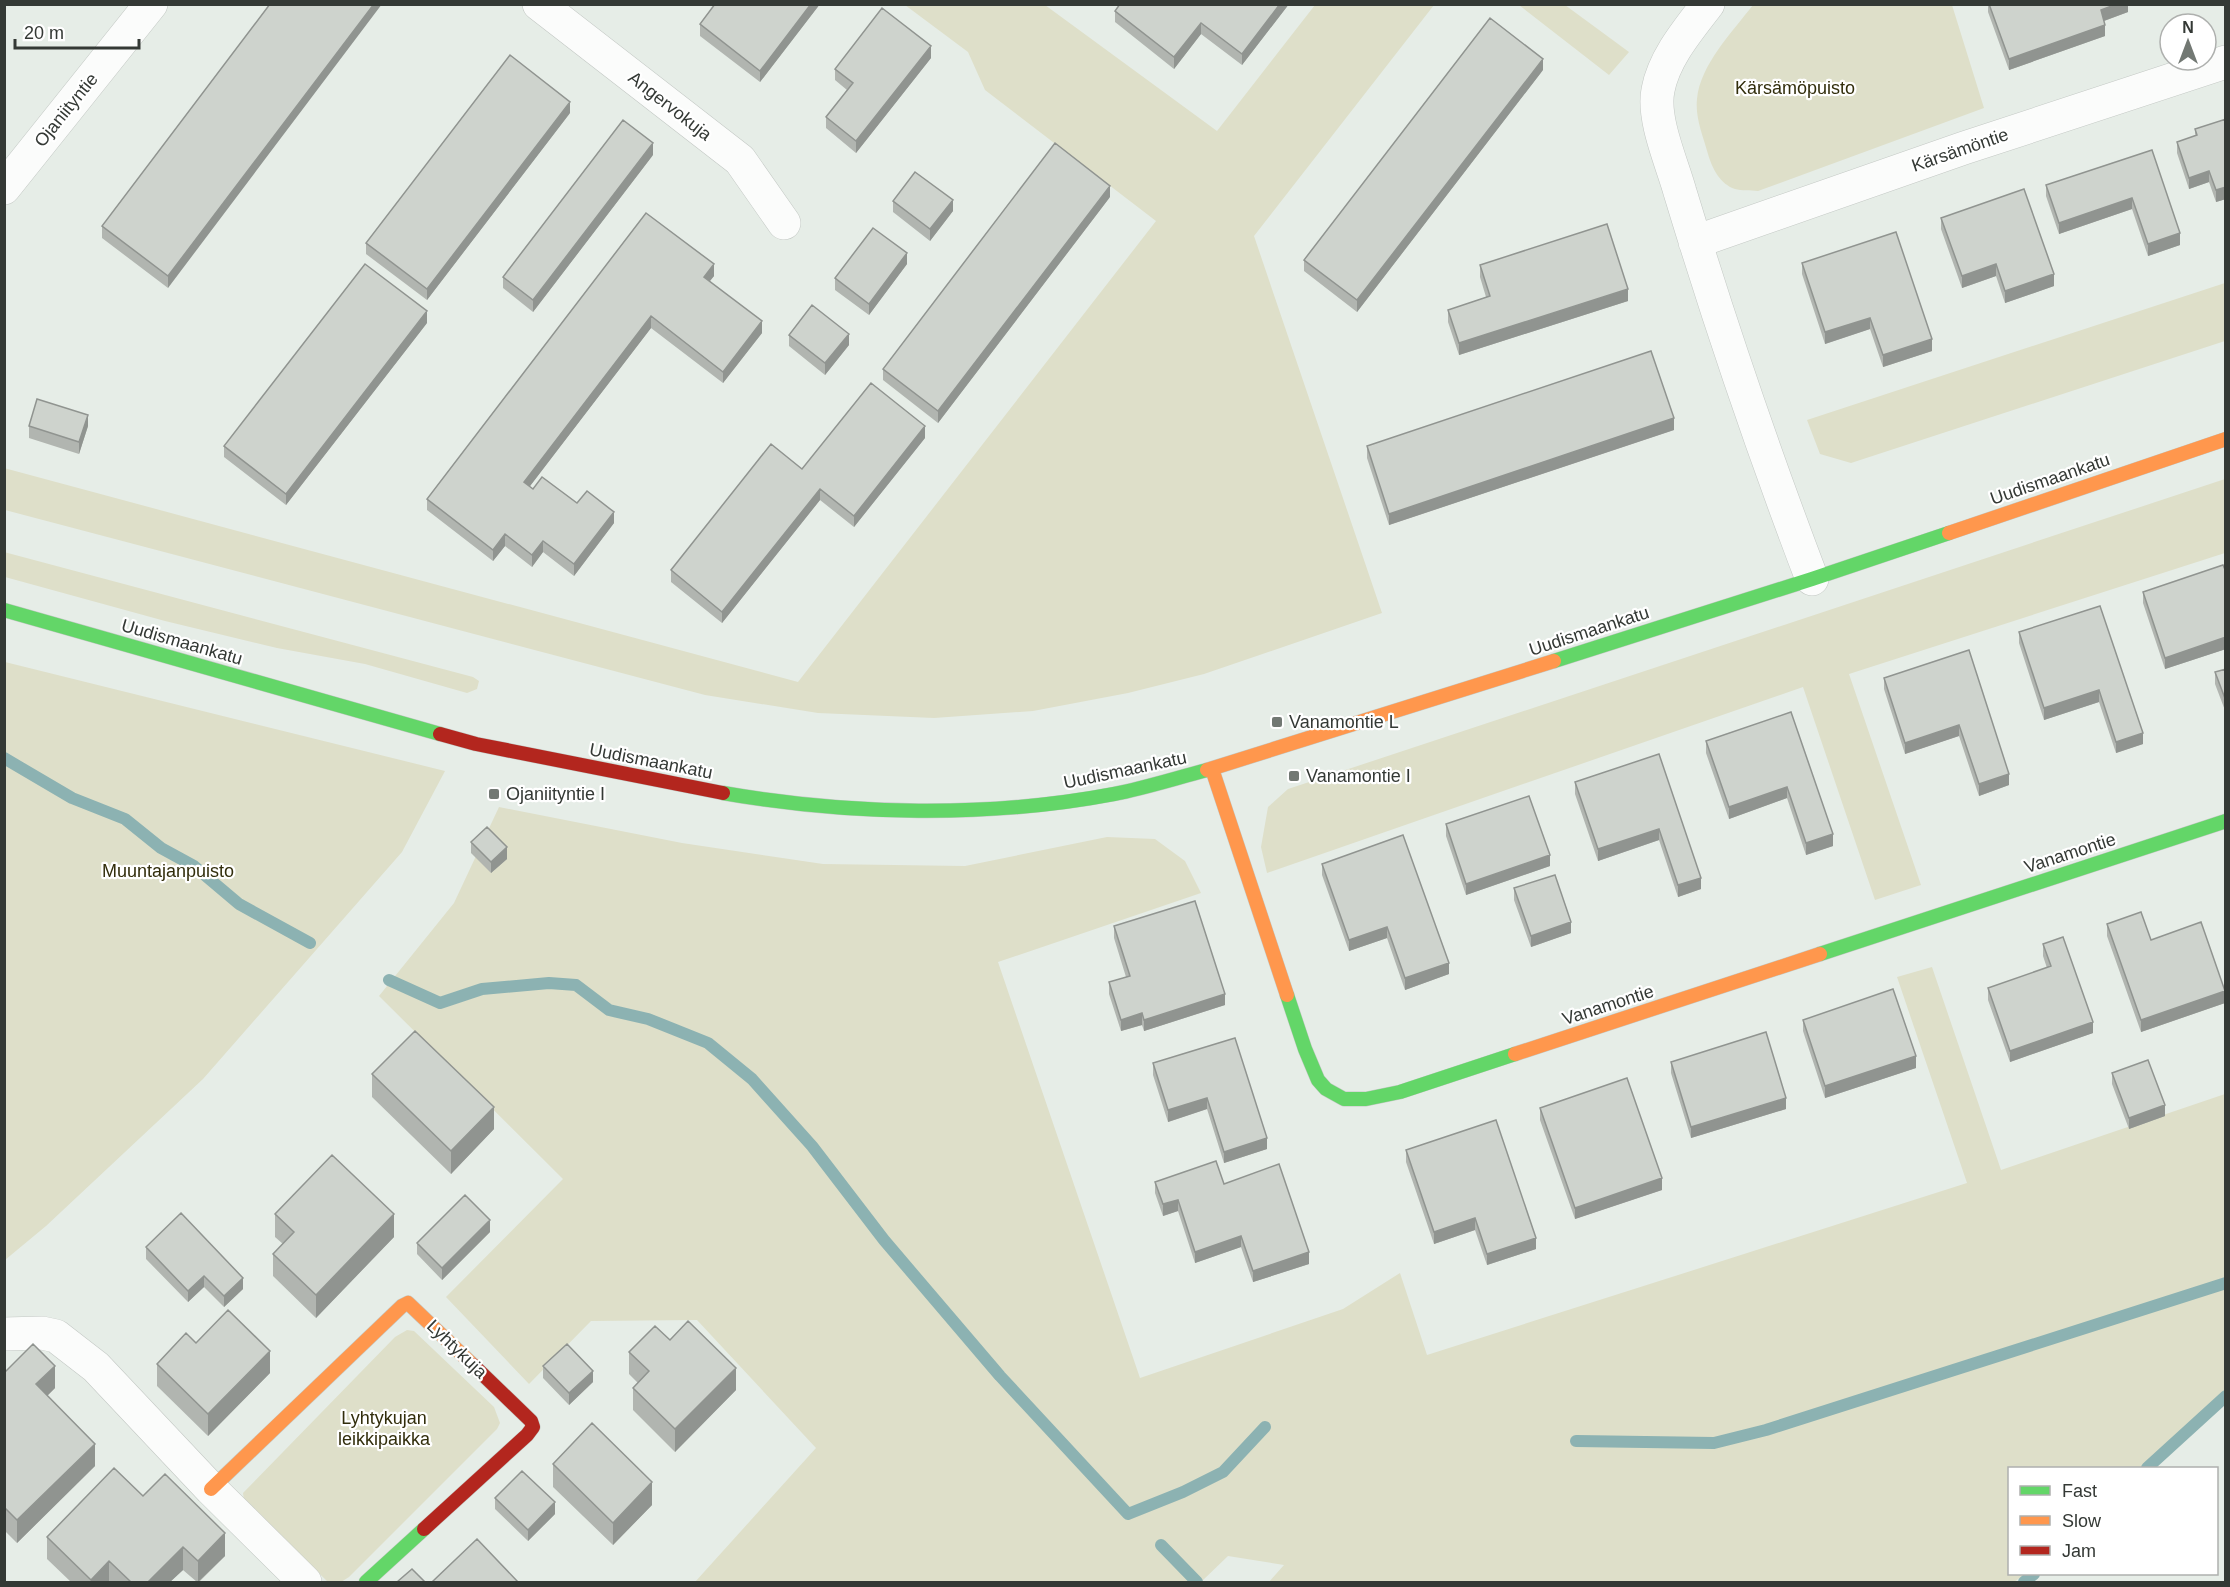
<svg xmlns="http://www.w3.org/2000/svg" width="2230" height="1587" viewBox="0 0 2230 1587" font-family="Arial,sans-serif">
	<rect width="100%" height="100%" fill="#e6ede7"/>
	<!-- green -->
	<path fill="#dedfc9" d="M905 5H1045L1217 131 1315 5H1434L1254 236 1382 613 1204 674 1128 693 1033 711 934 718 818 713 705 695 5 510 4 468 798 682 1156 221 985 90 968 52Z
		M1519 5H1565L1629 52 1609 75Z
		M1952 5 1984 108 1758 191C1751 190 1741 191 1735 189 1720 184 1712 168 1708 154 1703 136 1695 118 1697 99 1700 65 1733 31 1753 5Z
		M2225 283V341L1851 463 1820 454 1807 420Z
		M2225 479V553L1849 674 1921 885 1875 900 1803 687 1267 873 1261 847 1268 807 1288 789Z
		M4 552 473 677 479 681 477 689 467 693 365 664 277 648 165 621 5 577Z
		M5 662 445 771 402 852 203 1079 46 1226 5 1260Z
		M499 807 682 843 823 864 965 866 1107 837 1155 839 1185 861 1201 893 998 962 1140 1378 1343 1309 1400 1273 1427 1355 1967 1183 1897 977 1932 967 2001 1170 2225 1094V1394L2142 1468H2010V1574H2025L2014 1582H1269L1284 1565 1228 1556 1201 1582H695L816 1448 697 1320 591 1321 529 1384 446 1297 563 1179 379 996 454 903Z
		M407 1330 414 1331 494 1407 500 1423 497 1429 349 1577 341 1582H328L244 1500 243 1493 395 1337Z"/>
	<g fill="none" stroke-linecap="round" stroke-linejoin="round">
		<!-- stream -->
		<path stroke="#8cb2b2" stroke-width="12" d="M4 758 72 798 125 819 161 848 194 866 239 904 310 943
			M389 980 440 1003 482 989 549 983 576 985 609 1010 648 1019 708 1043 752 1079 812 1146 884 1240 1000 1376 1128 1514 1183 1492 1223 1472 1265 1427
			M1576 1441 1714 1443 1766 1430 2226 1283
			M2147 1468 2226 1396
			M1161 1545 1197 1582
			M2024 1582 2034 1574"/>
		<defs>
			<path id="street" d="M539 4 740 160 784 223
				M1708 4C1688 30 1664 58 1658 90 1652 119 1672 163 1680 192 1719 321 1764 453 1812 579
				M4 188 151 4
				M1695 242 1964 148 2226 62
				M4 1334 42 1333 56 1336 96 1367 211 1489 305 1582"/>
			<path id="fast" d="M4 610 440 734
				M1554 661 1812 579 1949 533
				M723 793C849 815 988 818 1114 794 1145 788 1176 778 1207 770
				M1820 954 2226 821
				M1287 995 1305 1049 1318 1080 1326 1089 1344 1099H1366L1400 1092 1515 1054
				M366 1582 424 1529"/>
			<path id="slow" d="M1949 533 2226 439
				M1212 769 1287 995
				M1207 770 1554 661
				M1515 1054 1820 954
				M211 1489 402 1306 408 1303 473 1365"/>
			<path id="jam" d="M440 734 476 744 723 793
				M424 1529 527 1435 533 1427 531 1421 473 1365"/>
		</defs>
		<!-- street casing -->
		<use href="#street" stroke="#c3c8c4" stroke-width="34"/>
		<!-- fast casing -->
		<use href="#fast" stroke="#c3c8c4" stroke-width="15"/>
		<!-- slow casing -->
		<use href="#slow" stroke="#c3c8c4" stroke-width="15"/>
		<!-- jam casing -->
		<use href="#jam" stroke="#c3c8c4" stroke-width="15"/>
		<!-- street -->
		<use href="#street" stroke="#fbfcfb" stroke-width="33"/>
		<!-- fast -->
		<use href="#fast" stroke="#63d668" stroke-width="14"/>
		<!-- slow -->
		<use href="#slow" stroke="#ff974d" stroke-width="14"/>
		<!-- jam -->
		<use href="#jam" stroke="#b3261e" stroke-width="14"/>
	</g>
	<!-- wall -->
	<path fill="#b1b5b0" d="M270 4 168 288 102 238V226Z
		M715 4H820L760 82 700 36V24Z
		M1120 4H1289L1242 65 1201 34 1174 69 1115 22V11Z
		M1988 4H2128V12L2104 21 2105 36 2009 70 1988 12Z
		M931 58 856 153 826 128V117L847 90 835 80V69Z
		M1543 70 1357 312 1304 271V260Z
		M570 113 427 300 366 254V243Z
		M2226 119V199L2216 202 2209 182 2189 189 2177 153V142L2195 136V129Z
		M2152 150 2180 245 2148 256 2132 209 2059 234 2046 196V185Z
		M653 155 533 312 503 288V277Z
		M1110 197 938 423 883 380V369Z
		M893 201 953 211 930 241 893 212Z
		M646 213 714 276 710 281 762 333 723 383 651 328 529 487 533 489 577 503 614 523 574 576 543 552 532 567 505 546 493 561 427 510V499Z
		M1941 218 2054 286 2005 303 1996 276 1962 288 1941 229Z
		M1802 263 1932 351 1883 367 1870 329 1825 344 1802 274Z
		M907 264 869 315 835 290V278Z
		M1480 265 1628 301 1459 355 1448 322V310L1486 297 1480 277Z
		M427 323 286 505 224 457V446Z
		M789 335 849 345 825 375 789 346Z
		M29 426H88L79 454 29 438Z
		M1674 430 1389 525 1367 458V446Z
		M925 438 854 527 820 500 722 623 671 582V570L802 469Z
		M2226 572V649L2165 669 2143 603V592Z
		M2100 606 2143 744 2116 753 2099 702 2044 720 2019 643V632Z
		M1969 650 2009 785 1979 796 1959 736 1905 754 1884 689V678Z
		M2226 669V713L2215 684V672Z
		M1791 712 1833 846 1806 855 1787 798 1729 819 1706 753V741Z
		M1659 754 1701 889 1678 897 1659 840 1598 861 1575 794V782Z
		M1446 824 1550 866 1466 895 1446 836Z
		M471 842 507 859 491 873 471 853Z
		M1322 864 1449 974 1405 990 1387 938 1349 951 1322 875Z
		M1514 888 1571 933 1531 947 1514 900Z
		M2107 924 2151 940 2225 1003 2141 1032 2107 936Z
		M1114 926 1225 1005 1144 1031 1142 1025 1121 1031 1109 994V982L1126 977 1114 938Z
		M2043 944 2093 1033 2010 1062 1988 1000V988L2047 968 2043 956Z
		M1803 1020 1916 1068 1825 1098 1803 1031Z
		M1235 1038 1267 1149 1224 1163 1207 1109 1168 1122 1153 1075V1063Z
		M1671 1062 1786 1109 1691 1138 1671 1073Z
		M2112 1073 2165 1116 2129 1129 2112 1084Z
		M372 1074 494 1129 451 1174 372 1097Z
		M1540 1108 1662 1190 1575 1219 1540 1120Z
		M1406 1150 1536 1249 1487 1265 1475 1230 1434 1244 1406 1162Z
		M1155 1182 1224 1184 1309 1264 1253 1282 1241 1247 1195 1263 1178 1211 1163 1216 1155 1193Z
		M275 1214 394 1237 316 1318 273 1276V1254L283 1244 275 1237Z
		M490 1232 442 1280 417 1254V1243Z
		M146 1247 243 1289 224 1307 204 1287 188 1302 146 1259Z
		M670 1340 736 1390 675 1452 633 1410V1388L638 1383 629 1374V1352Z
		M196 1343 270 1373 208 1436 157 1386V1364Z
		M543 1366 593 1382 569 1405 543 1378Z
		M4 1373 55 1388 47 1396 95 1466 17 1543 4 1530Z
		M553 1464 652 1505 613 1545 553 1487Z
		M143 1496 225 1556 199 1582H197L183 1570 170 1582H71L47 1559V1537Z
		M495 1498 555 1514 528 1541 495 1509Z"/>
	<!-- shaded-wall -->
	<path fill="#909490" d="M374 4H382L168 288V276Z
		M811 4H820L760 82V71Z
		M1280 4H1289L1242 65V54Z
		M2117 4H2128V12L2101 22V10Z
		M1201 23V34L1174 69V57Z
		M2105 25V36L2009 70V59Z
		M931 46V58L856 153V141Z
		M1543 59V70L1357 312V300Z
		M570 102V113L427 300V289Z
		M653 143V155L533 312V300Z
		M2209 171V182L2189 189V178Z
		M1110 186V197L938 423V411Z
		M2226 187V199L2216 202V190Z
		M2132 198V209L2059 234V223Z
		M953 200V211L930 241V229Z
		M2180 233V245L2148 256V244Z
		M907 253V264L869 315V304Z
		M714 264V276L704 288V277Z
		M1996 264V276L1962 288V276Z
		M2054 274V286L2005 303V291Z
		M1628 289V301L1459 355V343Z
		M427 311V323L286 505V494Z
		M651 316V328L524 494V482Z
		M1870 318V329L1825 344V332Z
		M762 321V333L723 383V372Z
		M849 334V345L825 375V363Z
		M1932 339V351L1883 367V355Z
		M88 415V426L79 454V442Z
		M1674 418V430L1389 525V514Z
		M925 426V438L854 527V516Z
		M820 489V500L722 623V612Z
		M614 512V523L574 576V564Z
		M505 534V546L493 561V550Z
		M543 541V552L532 567V555Z
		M2226 637V649L2165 669V658Z
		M2099 690V702L2044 720V708Z
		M1959 725V736L1905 754V743Z
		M2143 733V744L2116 753V742Z
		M2009 774V785L1979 796V784Z
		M1787 787V798L1729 819V807Z
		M1659 829V840L1598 861V849Z
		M1833 834V846L1806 855V843Z
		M507 847V859L491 873V862Z
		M1550 855V866L1466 895V884Z
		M1701 878V889L1678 897V885Z
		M1571 922V933L1531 947V936Z
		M1387 927V938L1349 951V940Z
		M1449 963V974L1405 990V978Z
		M2225 991V1003L2141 1032V1020Z
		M1225 994V1005L1144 1031V1020Z
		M1142 1013V1025L1121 1031V1020Z
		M2093 1022V1033L2010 1062V1051Z
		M1916 1056V1068L1825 1098V1086Z
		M1207 1098V1109L1168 1122V1110Z
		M1786 1098V1109L1691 1138V1127Z
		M2165 1105V1116L2129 1129V1118Z
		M494 1107V1129L451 1174V1151Z
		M1267 1138V1149L1224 1163V1152Z
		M1662 1178V1190L1575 1219V1208Z
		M1178 1200V1211L1163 1216V1204Z
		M394 1214V1237L316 1318V1295Z
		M1475 1218V1230L1434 1244V1232Z
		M490 1220V1232L442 1280V1268Z
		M1241 1236V1247L1195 1263V1252Z
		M1536 1238V1249L1487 1265V1254Z
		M1309 1252V1264L1253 1282V1271Z
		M204 1276V1287L188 1302V1291Z
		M243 1278V1289L224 1307V1296Z
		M270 1351V1373L208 1436V1414Z
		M55 1366V1388L36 1407V1384Z
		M736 1368V1390L675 1452V1429Z
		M593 1371V1382L569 1405V1393Z
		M95 1444V1466L17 1543V1520Z
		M652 1482V1505L613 1545V1523Z
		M555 1502V1514L528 1541V1530Z
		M225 1533V1556L198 1582V1561Z
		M183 1547V1570L170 1582H148Z
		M109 1561V1582H91V1580Z"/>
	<!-- building -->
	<path fill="#ced3cd" stroke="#909490" stroke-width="1.5" d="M270 4H374L168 276 102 226Z
		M715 4H811L760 71 700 24Z
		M1120 4H1280L1242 54 1201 23 1174 57 1115 11Z
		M1989 4H2117L2101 10 2105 25 2009 59Z
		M882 8 931 46 856 141 826 117 853 83 835 69Z
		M1490 18 1543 59 1357 300 1304 260Z
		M510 55 570 102 427 289 366 243Z
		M2226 119V187L2216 190 2209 171 2189 178 2177 142 2197 135 2195 129Z
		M623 120 653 143 533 300 503 277Z
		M1055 143 1110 186 938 411 883 369Z
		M2152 150 2180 233 2148 244 2132 198 2059 223 2046 185Z
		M915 172 953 200 930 229 893 201Z
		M2024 189 2054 274 2005 291 1996 264 1962 276 1941 218Z
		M646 213 714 264 704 277 762 321 723 372 651 316 524 482 533 489 542 477 577 503 587 491 614 512 574 564 543 541 532 555 505 534 493 550 427 499Z
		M1607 224 1628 289 1459 343 1448 310 1490 296 1480 265Z
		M873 228 907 253 869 304 835 278Z
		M1896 232 1932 339 1883 355 1870 318 1825 332 1802 263Z
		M365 264 427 311 286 494 224 446Z
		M812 305 849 334 825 363 789 335Z
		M1651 351 1674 418 1389 514 1367 446Z
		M871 383 925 426 854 516 820 489 722 612 671 570 771 444 802 469Z
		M37 399 88 415 79 442 29 426Z
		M2223 565 2226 572V637L2165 658 2143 592Z
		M2100 606 2143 733 2116 742 2099 690 2044 708 2019 632Z
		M1969 650 2009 774 1979 784 1959 725 1905 743 1884 678Z
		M2226 669V701L2215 672Z
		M1791 712 1833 834 1806 843 1787 787 1729 807 1706 741Z
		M1659 754 1701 878 1678 885 1659 829 1598 849 1575 782Z
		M1529 796 1550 855 1466 884 1446 824Z
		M487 827 507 847 491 862 471 842Z
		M1403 835 1449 963 1405 978 1387 927 1349 940 1322 864Z
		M1555 875 1571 922 1531 936 1514 888Z
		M1195 901 1225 994 1144 1020 1142 1013 1121 1020 1109 982 1130 976 1114 926Z
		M2141 912 2151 940 2201 922 2225 991 2141 1020 2107 924Z
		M2063 937 2093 1022 2010 1051 1988 988 2051 966 2043 944Z
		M1893 989 1916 1056 1825 1086 1803 1020Z
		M415 1031 494 1107 451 1151 372 1074Z
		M1766 1032 1786 1098 1691 1127 1671 1062Z
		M1235 1038 1267 1138 1224 1152 1207 1098 1168 1110 1153 1063Z
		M2148 1060 2165 1105 2129 1118 2112 1073Z
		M1627 1078 1662 1178 1575 1208 1540 1108Z
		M1496 1120 1536 1238 1487 1254 1475 1218 1434 1232 1406 1150Z
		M332 1155 394 1214 316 1295 273 1254 294 1232 275 1214Z
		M1216 1161 1224 1184 1279 1164 1309 1252 1253 1271 1241 1236 1195 1252 1178 1200 1163 1204 1155 1182Z
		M465 1195 490 1220 442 1268 417 1243Z
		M181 1213 243 1278 224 1296 204 1276 188 1291 146 1247Z
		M228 1310 270 1351 208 1414 157 1364 186 1333 196 1343Z
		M688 1321 736 1368 675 1429 633 1388 649 1371 629 1352 655 1326 670 1340Z
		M33 1344 55 1366 36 1384 95 1444 17 1520 4 1507V1373Z
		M567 1344 593 1371 569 1393 543 1366Z
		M592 1423 652 1482 613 1523 553 1464Z
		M114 1468 143 1496 165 1474 225 1533 198 1561 183 1547 148 1582H131L109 1561 91 1580 47 1537Z
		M522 1471 555 1502 528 1530 495 1498Z
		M477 1539 518 1582H432Z
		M412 1569 425 1582H397Z"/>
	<!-- markers -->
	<g fill="#727873" stroke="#fff" stroke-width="2">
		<rect x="1271" y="716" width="12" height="12" rx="3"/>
		<rect x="1288" y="770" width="12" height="12" rx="3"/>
		<rect x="488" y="788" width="12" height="12" rx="3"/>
	</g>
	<g text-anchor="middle" stroke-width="4.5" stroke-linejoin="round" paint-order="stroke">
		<!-- park labels -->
		<g font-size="18" fill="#322e0c" stroke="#fff">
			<text x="1795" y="94">Kärsämöpuisto</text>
			<text x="168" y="877">Muuntajanpuisto</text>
			<text x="384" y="1424">Lyhtykujan<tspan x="384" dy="21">leikkipaikka</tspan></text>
		</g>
		<!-- street labels -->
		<g font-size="18" fill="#343935" stroke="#fff">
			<text transform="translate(670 106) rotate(38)" y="6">Angervokuja</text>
			<text transform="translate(66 110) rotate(-51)" y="6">Ojaniityntie</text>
			<text transform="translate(1960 150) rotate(-19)" y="6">Kärsämöntie</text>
			<text transform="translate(2050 479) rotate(-19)" y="6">Uudismaankatu</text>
			<text transform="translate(1589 631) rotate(-18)" y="6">Uudismaankatu</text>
			<text transform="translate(182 642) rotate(16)" y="6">Uudismaankatu</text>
			<text transform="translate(651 761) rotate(11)" y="6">Uudismaankatu</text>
			<text transform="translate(1125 770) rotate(-12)" y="6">Uudismaankatu</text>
			<text transform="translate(2070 853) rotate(-18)" y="6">Vanamontie</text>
			<text transform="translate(1608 1005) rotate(-18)" y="6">Vanamontie</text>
			<text transform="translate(457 1349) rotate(44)" y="6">Lyhtykuja</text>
		</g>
		<!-- poi labels -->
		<g font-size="18" fill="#343935" stroke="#fff" text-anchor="start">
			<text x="1289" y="728">Vanamontie L</text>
			<text x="1306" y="782">Vanamontie I</text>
			<text x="506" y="800">Ojaniityntie I</text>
		</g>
	</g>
	<!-- border -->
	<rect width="2230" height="1587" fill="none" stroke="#343935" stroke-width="12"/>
	<!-- legend -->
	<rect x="2008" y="1467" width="210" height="108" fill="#ffffff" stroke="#aeb0ae" stroke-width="1.5"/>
	<rect x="2020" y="1486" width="30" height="9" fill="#63d668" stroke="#aeb0ae" stroke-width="1.5"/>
	<text x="2062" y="1497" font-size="18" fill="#343935">Fast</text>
	<rect x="2020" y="1516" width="30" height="9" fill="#ff974d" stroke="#aeb0ae" stroke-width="1.5"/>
	<text x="2062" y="1527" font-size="18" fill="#343935">Slow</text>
	<rect x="2020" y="1546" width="30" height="9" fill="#b3261e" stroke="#aeb0ae" stroke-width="1.5"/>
	<text x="2062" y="1557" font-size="18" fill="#343935">Jam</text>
	<!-- north arrow -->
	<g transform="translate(2188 42)"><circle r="28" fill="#ffffff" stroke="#aeb0ae" stroke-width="1.5"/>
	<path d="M0-4.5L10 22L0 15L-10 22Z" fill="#727873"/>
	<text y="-9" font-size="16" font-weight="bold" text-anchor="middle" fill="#343935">N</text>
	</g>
	<!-- scale -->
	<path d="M15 39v9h124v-9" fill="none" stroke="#343935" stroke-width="3"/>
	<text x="24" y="39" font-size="18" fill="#343935" stroke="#ffffff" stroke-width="4.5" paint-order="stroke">20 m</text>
</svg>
